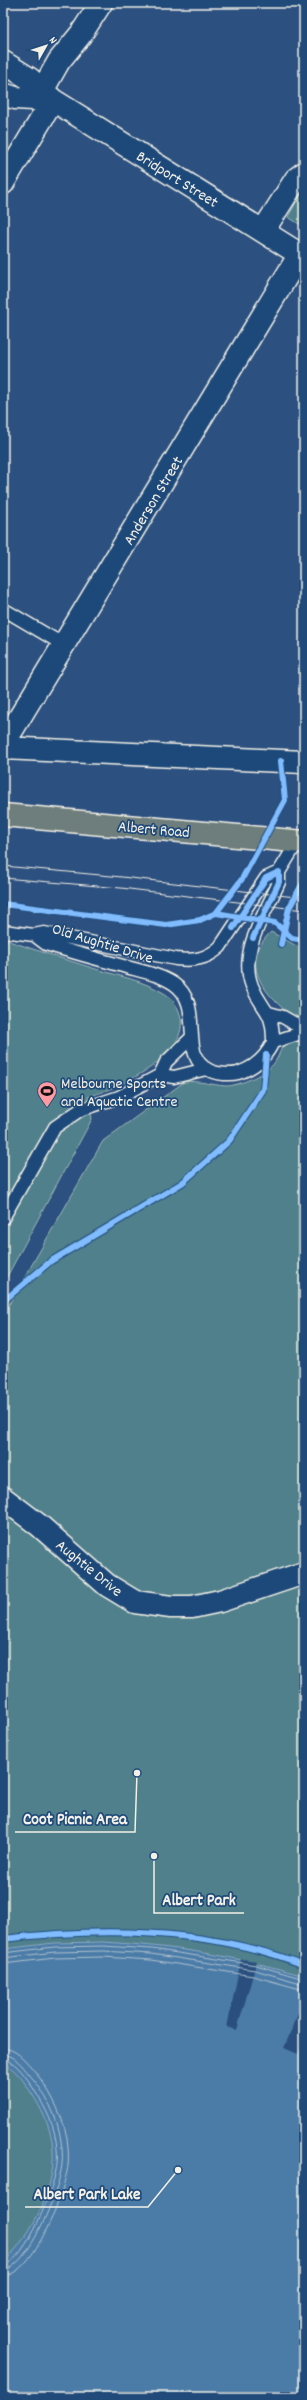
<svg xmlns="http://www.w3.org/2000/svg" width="307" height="2400" viewBox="0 0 307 2400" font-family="Dekko,sans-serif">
	<rect width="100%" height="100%" fill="#2c507f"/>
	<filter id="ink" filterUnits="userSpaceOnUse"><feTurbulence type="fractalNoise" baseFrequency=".025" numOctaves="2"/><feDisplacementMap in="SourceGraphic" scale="8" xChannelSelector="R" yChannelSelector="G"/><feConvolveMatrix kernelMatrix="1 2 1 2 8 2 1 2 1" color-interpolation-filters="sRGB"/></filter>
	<g filter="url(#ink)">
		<!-- green -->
		<path fill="#4f808b" stroke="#a2b8ba" d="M304 188V227L288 217Z
			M271 932 304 950V2397H3V1315L103 1141 184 1082C199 1080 211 1085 226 1086 239 1086 268 1073 275 1062 283 1049 287 1030 292 1016 264 994 238 963 271 932Z
			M3 939C35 950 67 960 99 970 120 976 143 981 162 992 172 997 179 1007 181 1018 187 1059 118 1087 88 1097L92 1119 3 1284Z"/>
		<!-- water -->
		<path fill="#4b7ca8" stroke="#8fabc2" d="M103 1942C172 1946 238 1956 304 1976V2397H3V2263C33 2234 59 2184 52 2141 49 2124 41 2108 32 2094 24 2081 16 2070 3 2062V1949L54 1943Z"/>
		<!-- pier -->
		<path fill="#2c507f" d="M241 1959 257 1961 237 2030 227 2027Z
			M304 1999V2040L298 2054 284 2048Z"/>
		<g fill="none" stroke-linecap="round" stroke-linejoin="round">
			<!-- shore -->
			<path stroke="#b0c2ce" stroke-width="1" d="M3 1953 54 1947 103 1946 152 1949 256 1965 304 1979
				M3 1958 55 1952 103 1951 151 1954 255 1970 304 1984
				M3 1964 55 1958 103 1957 151 1960 253 1976 304 1990
				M3 2048C16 2049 24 2059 32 2068 49 2088 62 2113 67 2138 68 2147 69 2157 68 2166 64 2192 35 2275 3 2276
				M3 2054C15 2055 22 2066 29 2074 45 2092 58 2117 61 2141 62 2148 63 2156 62 2163 61 2186 29 2269 3 2270
				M3 2059C14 2060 24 2074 30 2083 41 2101 53 2119 56 2141 57 2148 58 2156 57 2163 56 2184 26 2263 3 2265"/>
			<defs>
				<path id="lane" d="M3 609 64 645
					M3 931 34 935 44 933 176 959C194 961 207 959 220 947L266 878 279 872
					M34 935 46 944C72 952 97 959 123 966 140 971 159 974 174 984 208 1007 173 1063 217 1073 223 1074 231 1075 238 1073 254 1068 266 1057 273 1042L304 1032
					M269 1013 283 1017 304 1029
					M273 1042C273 1008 263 1013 252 986 238 951 266 913 279 882V872L298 841
					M160 1075 174 1077 206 1069
					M3 1218 55 1127 80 1110 119 1097 160 1075 166 1062 191 1038"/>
				<path id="street" d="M3 62 30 79 53 100 304 257
					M3 94 15 98 51 100
					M38 98 59 61 81 34 101 3
					M3 183 53 100
					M263 231 296 179 304 173
					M3 745 300 254
					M3 748 304 762
					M3 1498 40 1526 107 1585 135 1602 171 1607H192L220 1601 304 1573"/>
				<path id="primary" d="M3 815 304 842"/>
			</defs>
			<!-- lane casing -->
			<use href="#lane" stroke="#f4f1e8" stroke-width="15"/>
			<!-- street casing -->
			<use href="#street" stroke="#f4f1e8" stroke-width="25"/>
			<!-- primary casing -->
			<use href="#primary" stroke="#f4f1e8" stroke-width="25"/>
			<!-- lane -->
			<use href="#lane" stroke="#1f4a7a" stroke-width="12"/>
			<!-- street -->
			<use href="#street" stroke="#1f4a7a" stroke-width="22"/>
			<!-- primary -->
			<use href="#primary" stroke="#6d7e7c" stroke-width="22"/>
			<!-- tram -->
			<path stroke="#f4f1e8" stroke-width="1" d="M3 866 122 877 304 898
				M3 878 121 888 304 910"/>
			<defs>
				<path id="cycleway" d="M3 904 166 925 200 920 216 913 275 923 292 938 304 940
					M216 913 242 879 285 800 281 761
					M233 928 266 878 279 872V882L253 938
					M281 944 289 908 304 881
					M3 1305 7 1298 51 1261 182 1183 229 1141 263 1090 266 1055
					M3 1939C102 1927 209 1928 304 1965"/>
			</defs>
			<!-- cycleway casing -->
			<use href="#cycleway" stroke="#1f4a7a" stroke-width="8"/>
			<!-- cycleway -->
			<use href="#cycleway" stroke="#80bcff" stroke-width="6"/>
		</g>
	</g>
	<!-- icons -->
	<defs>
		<symbol id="stadium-pin" viewBox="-11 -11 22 30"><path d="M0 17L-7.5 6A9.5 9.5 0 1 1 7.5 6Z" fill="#ff9aa2" stroke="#1f4a7a"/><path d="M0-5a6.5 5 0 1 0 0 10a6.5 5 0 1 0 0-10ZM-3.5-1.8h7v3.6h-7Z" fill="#111"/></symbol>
	</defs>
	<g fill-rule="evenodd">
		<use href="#stadium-pin" x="36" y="1080" width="22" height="30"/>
	</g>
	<g text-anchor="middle" stroke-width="3.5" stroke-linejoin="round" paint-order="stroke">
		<!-- street labels -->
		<g font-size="16" fill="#f4f1e8" stroke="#1f4a7a">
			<text transform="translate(178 178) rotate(32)" y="6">Bridport Street</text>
			<text transform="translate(152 500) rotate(-59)" y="6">Anderson Street</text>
			<text transform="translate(154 828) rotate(5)" y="6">Albert Road</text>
			<text transform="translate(103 942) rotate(17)" y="6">Old Aughtie Drive</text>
			<text transform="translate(90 1567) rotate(39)" y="6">Aughtie Drive</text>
		</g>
		<!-- poi labels -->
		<g font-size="16" fill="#f4f1e8" stroke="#1f4a7a" text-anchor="start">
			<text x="61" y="1088">Melbourne Sports<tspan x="61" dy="18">and Aquatic Centre</tspan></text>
		</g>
	</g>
	<!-- callouts -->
	<path fill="none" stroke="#f4f1e8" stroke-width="1.5" d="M137 1773L135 1832H15M154 1856L154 1913H244M178 2170L148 2207H25"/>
	<g fill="#f4f1e8" stroke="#1f4a7a" stroke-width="1.5">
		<circle cx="137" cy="1773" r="4"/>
		<circle cx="154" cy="1856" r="4"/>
		<circle cx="178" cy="2170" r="4"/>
	</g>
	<g font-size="17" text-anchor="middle" font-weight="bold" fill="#f4f1e8" stroke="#1f4a7a" stroke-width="3.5" stroke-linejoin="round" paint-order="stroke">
		<text x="75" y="1824">Coot Picnic Area</text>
		<text x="199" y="1905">Albert Park</text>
		<text x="87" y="2199">Albert Park Lake</text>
	</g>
	<!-- margin -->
	<rect width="307" height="2400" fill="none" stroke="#1f4a7a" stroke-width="16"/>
	<rect x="8" y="8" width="291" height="2384" fill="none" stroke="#f4f1e8" stroke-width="1.5" filter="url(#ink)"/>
	<!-- north arrow -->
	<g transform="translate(46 46) rotate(51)" stroke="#1f4a7a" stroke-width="3" paint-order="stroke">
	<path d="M0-3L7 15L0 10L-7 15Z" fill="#f4f1e8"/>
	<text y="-6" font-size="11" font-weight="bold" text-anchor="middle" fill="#f4f1e8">N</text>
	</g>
</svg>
